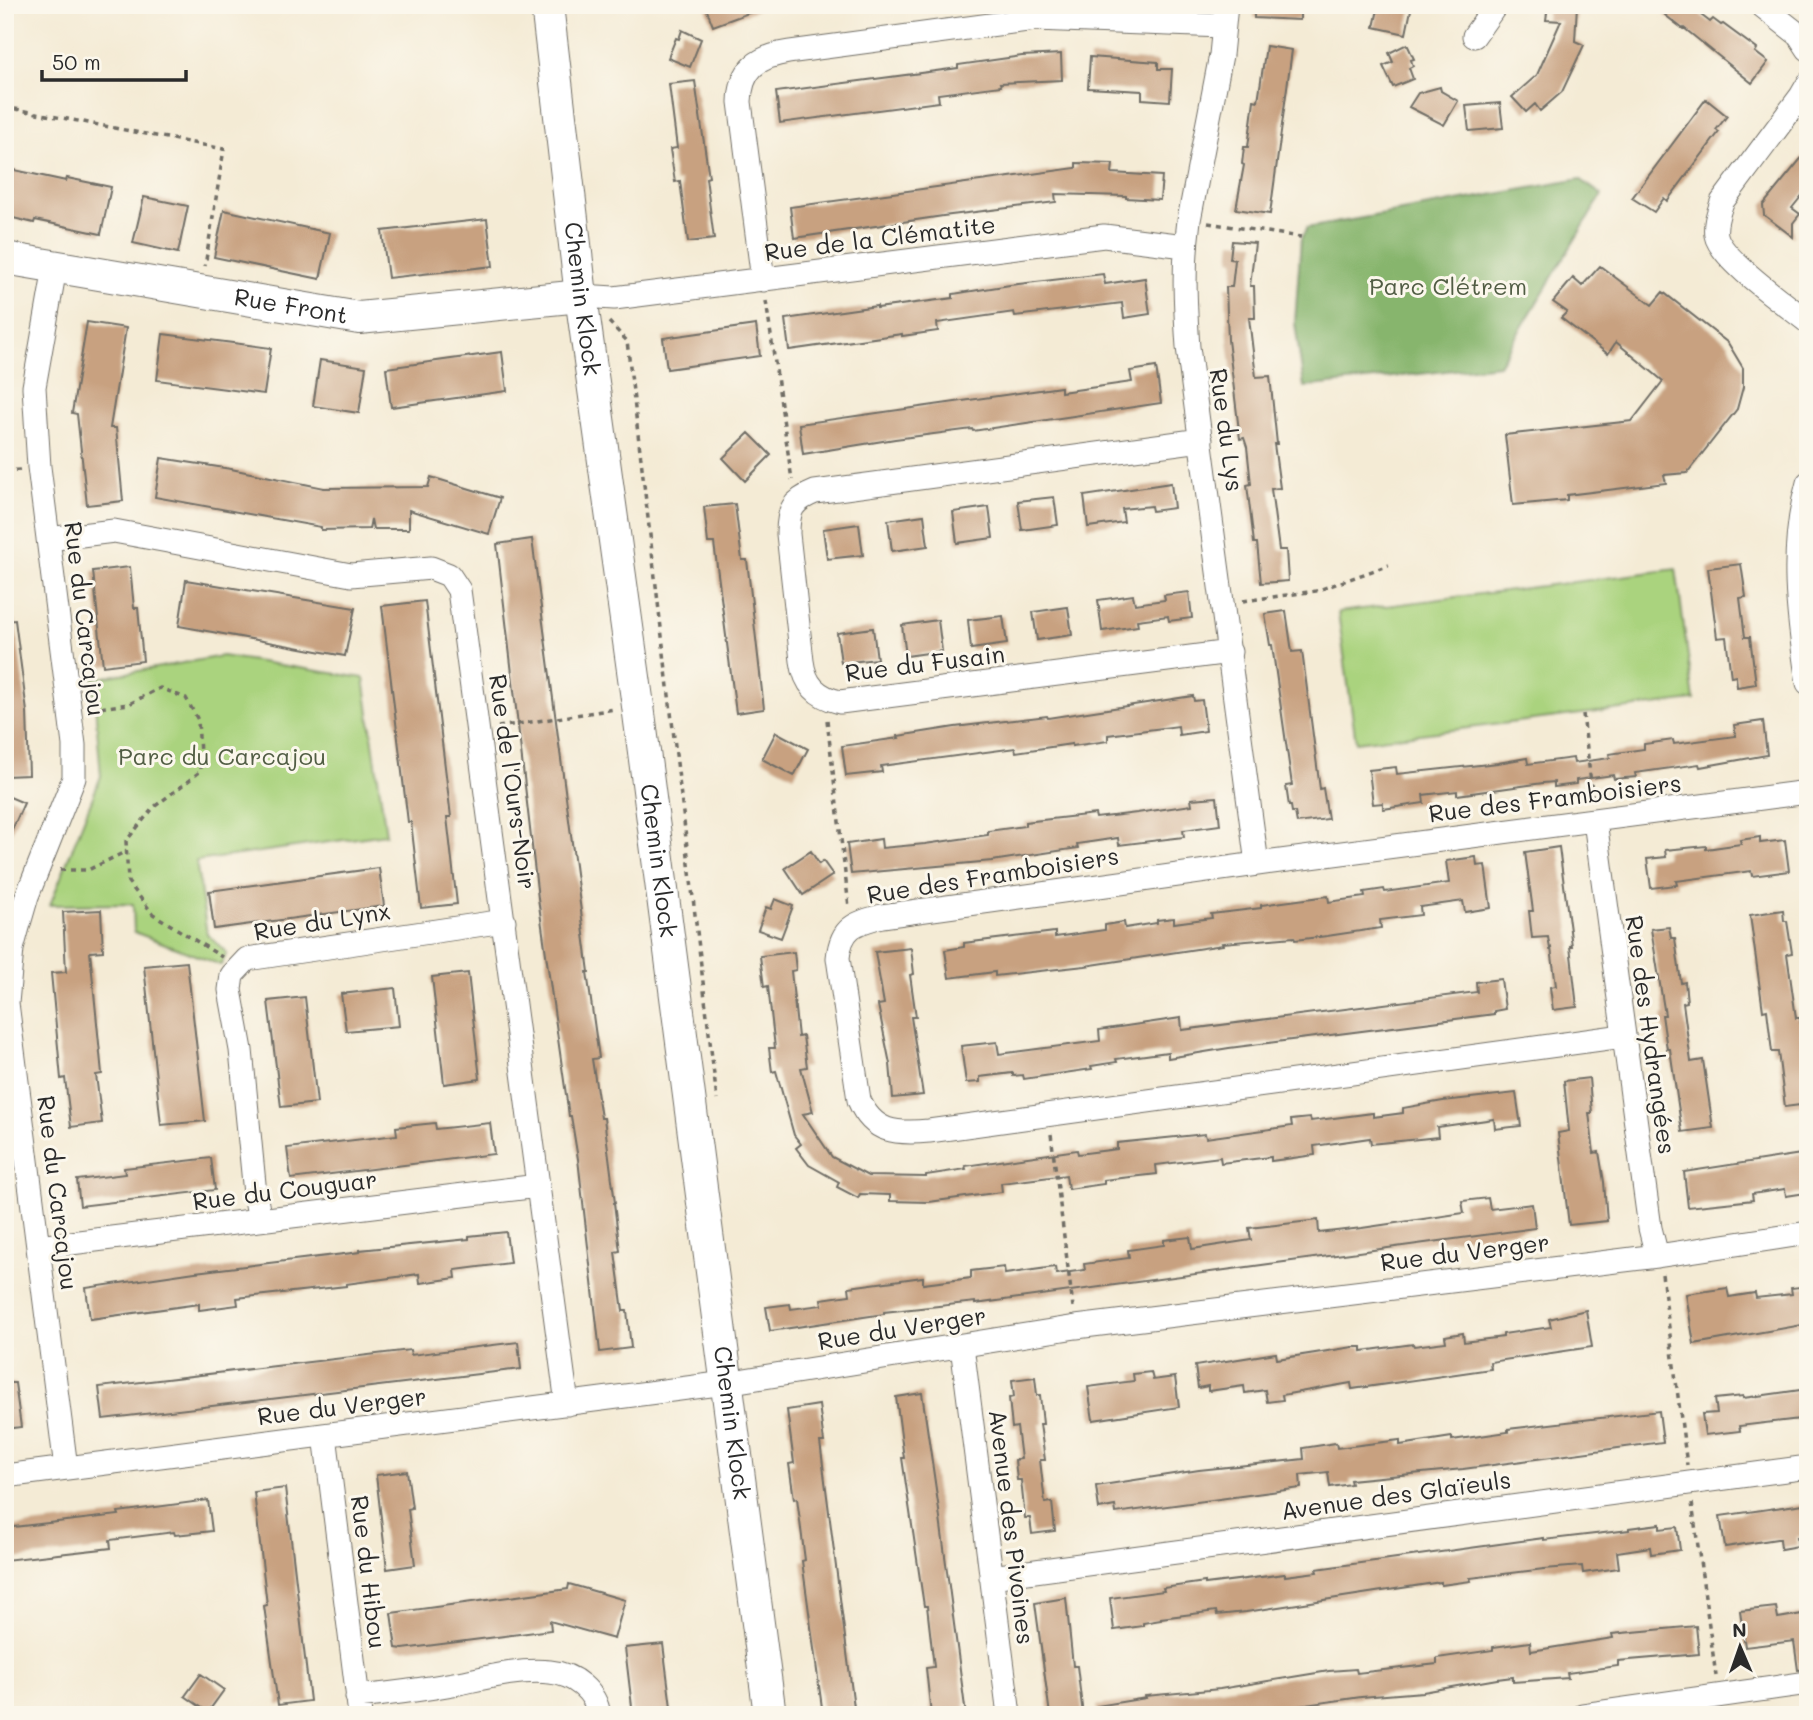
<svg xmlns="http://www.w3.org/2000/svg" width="1813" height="1720" viewBox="0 0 1813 1720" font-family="Mali,sans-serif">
	<rect width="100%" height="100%" fill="#fbf7ec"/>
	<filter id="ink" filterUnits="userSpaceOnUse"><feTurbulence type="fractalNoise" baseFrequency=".0143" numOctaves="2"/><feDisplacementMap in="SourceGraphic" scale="14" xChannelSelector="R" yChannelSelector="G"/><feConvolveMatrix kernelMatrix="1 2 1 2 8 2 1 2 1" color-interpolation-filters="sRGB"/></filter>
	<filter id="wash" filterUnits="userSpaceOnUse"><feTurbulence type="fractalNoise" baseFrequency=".00686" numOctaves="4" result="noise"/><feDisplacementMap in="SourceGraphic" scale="28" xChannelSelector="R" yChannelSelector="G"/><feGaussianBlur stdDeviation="1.57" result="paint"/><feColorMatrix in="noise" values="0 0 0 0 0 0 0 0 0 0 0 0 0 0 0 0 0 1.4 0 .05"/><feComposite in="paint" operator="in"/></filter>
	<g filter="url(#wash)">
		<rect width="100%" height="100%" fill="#f4ebd5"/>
		<!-- green -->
		<path fill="#aad37e" stroke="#6a7f54" stroke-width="2" d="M1676 569 1694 700 1356 742 1338 612Z
			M222 656 364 678 386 834 196 861 207 934 227 953 221 965 134 932 133 904 50 905 101 776 93 679Z"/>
		<!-- forest -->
		<path fill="#87b56d" stroke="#59704c" stroke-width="2" d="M1580 179 1602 195 1499 365 1304 387 1295 323 1301 238 1307 228Z"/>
		<g id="blocks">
			<!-- building -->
			<path fill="#c8a180" d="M705 5H765V7L713 26Z
				M1254 5H1300V20L1254 18Z
				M1379 5H1412L1406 34 1374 27Z
				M1548 5H1577L1575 41 1584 45 1562 92 1540 111 1535 104 1526 112 1512 97 1537 75 1561 21 1546 20Z
				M1672 5H1688L1710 22 1713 19 1721 25 1723 24 1757 49 1755 52 1768 62 1752 83 1684 28 1683 29 1665 15Z
				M682 30 701 39 690 67 668 58 676 38 679 39Z
				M1407 44 1414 59 1411 60 1413 66 1409 68 1413 79 1393 87 1383 66 1393 62 1389 53Z
				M1266 46 1292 50 1270 214 1236 209 1244 165 1242 164 1244 147H1248L1254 100 1258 101Z
				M1061 54 1062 80 1000 83 1001 86 938 94 939 102 780 123 776 92 958 68V65L1022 56Z
				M1090 57 1158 62V69H1172L1170 101 1142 99V91L1088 88Z
				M695 81 709 177 706 178 714 239 688 242 680 181 675 182 670 149 677 148 669 84Z
				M1440 87 1441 91 1458 101 1444 125 1409 107 1418 93Z
				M1706 99 1727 116 1716 130 1719 132 1677 188 1667 201 1664 198 1654 212 1632 198Z
				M1500 103 1503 128 1469 131 1466 106Z
				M1808 150V188L1792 208 1800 214 1793 223V237L1764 215 1763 205Z
				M1076 163 1113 164 1112 173 1162 176 1160 200 1126 198V196L1055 194 1056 202 943 216 794 238 790 207 1076 168Z
				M5 168 66 181 67 178 111 187 101 234 35 220 34 223 5 216Z
				M144 197 188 206 178 253 133 243Z
				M224 210 330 233 320 279 214 257Z
				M487 219 493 266 388 278 382 231Z
				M1232 241 1255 243 1250 286H1254L1255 318H1249L1256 377 1270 376 1277 444H1274L1280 488 1271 489 1279 550H1286L1288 581 1261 583 1257 543H1254L1247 485 1251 484 1247 447 1244 438 1240 439 1228 340 1226 287H1232L1235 260 1230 259Z
				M1600 266 1652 305 1663 292 1728 343 1743 368V387L1737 409 1687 473 1664 475 1666 483 1567 495V500L1513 505 1505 435 1632 421 1663 381 1616 342 1608 354 1561 318 1567 312 1553 302 1573 278 1582 286Z
				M1103 274 1105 284 1145 278 1150 314 1124 318 1122 303 1015 316 1014 312 937 323 938 331 902 336V334L789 350 785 319 877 306V308L953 298V294L1010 285Z
				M87 322 126 328 110 428H116L123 501 87 505 77 414 72 413Z
				M756 325 760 356 667 369 663 338Z
				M163 334 271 348 264 394 157 380Z
				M502 352 507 391 391 407 386 368Z
				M320 360 366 367 359 413 313 406Z
				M1156 367 1161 403 973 431 972 429 895 439 803 454 799 424 1061 387V392L1132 382 1130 371Z
				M749 433 771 455 745 481 723 458Z
				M161 458 231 469 324 488 428 487 431 477 500 498 489 534 409 510V529H373L371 519 369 529 321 530V527L155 497Z
				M1171 483 1174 508 1152 511 1151 506 1122 509 1124 522 1088 527 1084 496Z
				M1054 497 1058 525 1022 530 1018 501Z
				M735 504 742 560H747L764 709 736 713 714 543H708L704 507Z
				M989 507 993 538 957 543 953 512Z
				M924 515 928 546 892 551 888 520Z
				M859 524 863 555 827 559 823 529Z
				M532 539 589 972H587L599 1058 592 1059 601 1118H604L615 1203H614L620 1251 615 1252 623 1311H627L631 1348 600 1352 578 1159 571 1116H569L538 898 497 544Z
				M1741 564 1746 597 1740 598 1745 637H1750L1756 684 1737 687 1736 676 1731 677 1726 637 1717 638 1708 568Z
				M130 567 134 608H138L143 661 103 666 93 571Z
				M186 580 355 608 345 656 179 626Z
				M1189 592 1192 618 1169 621 1168 616 1137 620 1138 626 1102 631 1098 600 1133 595 1135 604 1165 600 1164 595Z
				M425 601 451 817H447L457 904 421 908 411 822H408L382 606Z
				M1068 607 1072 635 1037 640 1033 612Z
				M1286 611 1292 652 1302 651 1320 789 1323 788 1328 819 1297 823 1295 812H1292L1291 806H1289L1286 786 1292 785 1272 645H1270L1265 614Z
				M1003 616 1007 644 971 649 968 620Z
				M15 620 27 712 29 775 5 776V621Z
				M938 620 942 651 906 656 902 625Z
				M873 628 877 659 841 663 837 633Z
				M1193 696 1194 701 1202 700 1206 731 1179 735 1178 726 1108 735V741L1072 746V744L1016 752 1015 748 881 766 882 772 846 776 842 746 899 738 898 736 955 727 1047 716 1048 718Z
				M1763 721 1767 755 1700 767 1699 764 1635 773 1636 777 1614 779 1613 775 1576 780V784L1554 787V782L1543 783 1457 795V791L1423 795 1424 803 1383 809V803L1373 804 1369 770 1396 767 1397 774 1498 763 1527 758 1528 764 1573 758 1574 763 1610 758 1609 754 1644 749V744L1673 740 1674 744 1736 736 1734 725Z
				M776 732 808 749 794 776 762 759Z
				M5 795 24 803 5 846Z
				M1217 797 1220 825 1183 830 1184 837 1119 845 1118 838 1077 844 1078 848 992 861 851 874 847 844 881 839 882 848 925 844 988 835V831L1025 826V822L1095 814 1096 818 1137 813 1192 805 1191 799Z
				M1760 837V843L1785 840 1789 871 1752 876 1751 871 1676 881 1677 885 1651 888 1647 859 1666 857 1665 850 1706 846V849L1741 844 1740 840Z
				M1559 847 1572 946H1570L1577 1007 1553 1010 1550 987 1556 986 1551 948 1550 949 1548 937 1532 938 1529 911H1533L1525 852Z
				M811 851 819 864 823 861 833 875 803 895 785 868Z
				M1476 857 1477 866 1485 865 1491 908 1465 912 1463 901 1420 907 1421 915 1380 920 1381 928 1327 936 1295 940 1294 937 1222 943 1223 945 1085 966 995 976V972L949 978 945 950 964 947V943L1055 932V937L1105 930V925L1124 922 1125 928 1157 923V920L1174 918V923L1212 918 1211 914 1261 908V905L1328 896 1329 902 1365 897 1364 892 1384 889 1385 892 1449 883 1446 861Z
				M379 868 384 906 214 929 209 891Z
				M775 899 793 906 781 938 758 930 766 907 771 909Z
				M101 910 103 951 90 952 102 1074 96 1075 102 1123 71 1127 65 1078 61 1079 51 973 66 972 63 912Z
				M1783 910 1784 921H1787L1792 953 1787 954 1796 1018H1800L1808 1078V1104L1785 1107 1778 1052H1772L1767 1010 1763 1011 1750 915Z
				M1669 927 1671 938H1675L1681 983 1685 982 1687 1002 1683 1003 1691 1062 1703 1060 1713 1128 1682 1132 1670 1049H1667L1662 1015H1665L1651 929Z
				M911 948 914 974 910 975 916 1017H911L923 1095 893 1098 890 1064 878 1005 884 1004 875 952Z
				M794 952 796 970 791 971 798 1037 803 1036 807 1067 801 1068 813 1112 803 1114 832 1157 868 1176 926 1177V1175L966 1169 965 1166 1077 1150 1078 1154 1117 1149V1143L1205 1134 1206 1138 1292 1126 1291 1120 1310 1118 1311 1121 1373 1113V1117L1403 1113V1108L1443 1101 1516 1093 1521 1126 1495 1129 1494 1119 1437 1127 1438 1137 1371 1144 1370 1138 1314 1146 1315 1155 1271 1161V1157L1221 1163 1220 1157 1156 1165 1157 1174 1104 1180V1184L1068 1189 1066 1175 1001 1183 1002 1192 929 1202 890 1201V1195L860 1194 858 1198 837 1187 839 1182 809 1165 796 1148 801 1144 794 1135 776 1071 772 1072 769 1048H775L768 986 764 987 760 956Z
				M187 962 205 1121 161 1125 144 966Z
				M468 973 480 1079 444 1084 432 977Z
				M1501 979 1505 1009 1494 1011V1014L1229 1048 1168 1058V1052L1116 1059 1117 1062 1091 1066 1092 1069 1024 1079 1023 1075 1013 1076V1073L980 1077V1082L966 1083 961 1046 997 1042 999 1054 1100 1041 1099 1030 1181 1018 1182 1030 1477 992 1476 982Z
				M395 988 399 1026 346 1031 341 994Z
				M305 997 317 1103 281 1107 268 1001Z
				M1589 1078 1592 1113H1589L1594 1153 1599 1152 1604 1182 1607 1221 1569 1225 1558 1133 1569 1131 1564 1081Z
				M435 1123 436 1129 490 1123 494 1154 291 1179 287 1148 397 1135 396 1127Z
				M1808 1153V1186L1805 1187 1806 1193 1786 1196 1785 1189 1752 1194 1753 1200 1688 1207 1684 1172Z
				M211 1158 215 1190 80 1206 77 1180 125 1174 124 1168Z
				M1488 1198 1490 1209 1532 1204 1535 1228 975 1304V1302L884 1312V1314L770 1331 766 1307 790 1304 791 1309 822 1305 821 1299 850 1295 849 1287 923 1277V1284L971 1278V1271L1004 1267 1005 1274 1055 1267 1056 1274 1085 1270 1084 1264 1129 1258 1128 1250 1164 1245V1240L1190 1237 1192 1249 1251 1240 1249 1228 1276 1225 1318 1220 1319 1233 1362 1228 1464 1213 1462 1201Z
				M506 1232 510 1263 455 1270 456 1278 420 1283 419 1274 346 1284V1286L237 1298 238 1305 199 1310V1304L90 1319 86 1288 195 1272 360 1252V1250L469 1239V1236Z
				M1808 1286V1324L1694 1344 1686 1294 1727 1288 1729 1297 1755 1293 1756 1298 1792 1294 1791 1288Z
				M1586 1310 1592 1347 1490 1362 1491 1369 1352 1389 1351 1383 1282 1395 1283 1400 1267 1402 1265 1390 1245 1393 1244 1386 1208 1391V1386L1198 1388 1195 1366 1276 1353 1277 1359 1353 1347H1362V1351L1413 1344 1414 1346 1446 1342 1445 1336 1463 1333 1464 1342 1503 1337V1334L1551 1327 1549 1319Z
				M518 1342 521 1369 103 1419 99 1387 410 1350 411 1355Z
				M1151 1372 1153 1380 1175 1377 1179 1407 1093 1420 1088 1387 1134 1381 1133 1374Z
				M1035 1377 1037 1395H1040L1043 1424H1040L1045 1460H1040L1045 1503 1052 1502 1055 1531 1032 1534 1030 1518H1025L1021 1480H1017L1015 1460 1021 1459 1017 1427 1012 1428 1009 1398 1014 1397 1012 1380Z
				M5 1383H15L21 1427 5 1429Z
				M1808 1389V1418L1739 1426 1740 1431 1705 1435 1702 1414 1717 1413 1715 1399 1743 1396V1398Z
				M922 1393 938 1503 966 1715H931L926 1668 934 1667 927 1606H924L902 1458H904L896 1397Z
				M819 1405 824 1442H820L855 1715H823L802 1561 805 1560 797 1498 794 1499 789 1464 794 1463 787 1410Z
				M1659 1411 1663 1442 1463 1469 1350 1480 1351 1484 1330 1487 1328 1472 1300 1475 1301 1488 1116 1513 1115 1506 1099 1509 1096 1486 1199 1470 1304 1459 1303 1448 1336 1443 1337 1448 1400 1440V1445L1452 1437V1440L1508 1432V1429Z
				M407 1471 412 1508 408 1509 415 1565 387 1569 376 1475Z
				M285 1488 310 1701 278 1705 264 1606 267 1605 254 1492Z
				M208 1500 212 1531 175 1535 174 1532 110 1540 111 1548 5 1560V1528L119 1515 118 1512Z
				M1804 1504 1805 1510H1808V1536L1797 1537 1798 1546 1781 1549 1780 1539H1777L1725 1547 1720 1516Z
				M1660 1524V1529L1677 1527 1680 1550 1651 1554 1650 1547 1617 1552 1619 1568 1583 1573 1582 1566 1544 1569 1470 1578 1471 1581 1441 1585V1582L1246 1612 1217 1615 1216 1611 1161 1618V1620L1143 1623V1626L1114 1630 1110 1598 1164 1591 1163 1588 1205 1582V1584L1285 1574V1576L1317 1572 1316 1569 1544 1538V1540L1629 1530V1528Z
				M569 1584 625 1600 614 1639 550 1621 551 1630 403 1649 396 1648 391 1613 568 1589Z
				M1066 1598 1073 1666H1077L1083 1715H1050L1035 1603Z
				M1776 1607 1778 1618 1808 1613V1669L1798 1670 1794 1641 1745 1647 1740 1611Z
				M1696 1626 1699 1654 1618 1661V1666L1567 1673 1568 1678 1513 1682V1677L1497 1679 1423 1692 1361 1697 1235 1715H1098L1097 1706 1146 1698 1145 1696 1220 1689 1329 1671 1356 1669 1357 1673 1437 1664V1658L1493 1650V1647L1530 1642 1531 1651 1613 1638 1612 1634Z
				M663 1644 672 1715H633L625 1648Z
				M201 1674 224 1690 208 1712 185 1696Z"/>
		</g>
	</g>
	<g filter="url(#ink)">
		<use href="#blocks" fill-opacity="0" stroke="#716e66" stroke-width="2"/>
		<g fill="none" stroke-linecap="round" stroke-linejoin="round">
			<defs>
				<path id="street" d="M1226 5 1221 55 1189 220C1183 263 1185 304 1188 347L1257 864
					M1761 5 1799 35 1808 49
					M1474 36 1496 5
					M1808 84 1801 96 1722 202C1719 212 1714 223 1716 235 1720 259 1787 305 1808 322
					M55 268 34 387 39 467 74 745V778L27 896 18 927 12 949 7 1003 66 1468
					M763 280 740 102C741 69 757 57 789 52L1035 19 1223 26
					M581 296 614 298 1104 236 1185 246
					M1201 440 815 492C792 501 788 510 788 534L802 661C805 685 817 697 840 702L1230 652
					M1808 483C1789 550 1798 616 1808 683
					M48 539 114 531 351 575 431 568 449 575 459 590 567 1404
					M1595 821 1650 1228 1657 1256
					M1623 1036 929 1131C896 1134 873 1133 859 1100L838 958C841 927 855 923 882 916L1257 864 1808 792
					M260 1220 255 1194 241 1050 230 990 232 975 247 959 504 921
					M38 1247 538 1186
					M962 1346 1009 1715
					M325 1435 360 1715
					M5 1476 726 1383 1076 1327 1657 1256 1808 1233
					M991 1577 1808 1467
					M357 1697C391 1694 425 1689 459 1683 488 1677 520 1669 550 1672 574 1674 596 1692 599 1715
					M1583 1715 1808 1683"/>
				<g id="secondary">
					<path id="s1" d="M547 5 581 296 638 706 770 1715"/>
					<path id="s2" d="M5 258 359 318 581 296"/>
				</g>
			</defs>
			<!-- street casing -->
			<use href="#street" stroke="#716e66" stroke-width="25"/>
			<!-- secondary casing -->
			<use href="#secondary" stroke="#716e66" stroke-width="34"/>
			<!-- path -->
			<path stroke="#716e66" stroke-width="3.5" stroke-dasharray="5 5" stroke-linecap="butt" d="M5 107 224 149 205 266
				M1208 223 1301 237
				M766 301 792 480
				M609 322 627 341 717 1100
				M5 471 20 470
				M1243 601 1316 591 1389 565
				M91 709 129 704 160 688 186 698 198 720 201 771 154 807 126 841 128 882 153 914 222 957
				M1583 714 1593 801
				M827 720 849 907
				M498 727 615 709
				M60 870H88L127 851
				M1051 1134 1073 1307
				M1662 1274 1687 1465
				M1692 1503 1716 1676"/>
			<!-- street -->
			<use href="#street" stroke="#fff" stroke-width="23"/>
			<!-- secondary -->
			<use href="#secondary" stroke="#fff" stroke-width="32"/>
		</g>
	</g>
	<g text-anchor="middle" stroke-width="6" stroke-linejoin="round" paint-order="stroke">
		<!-- street labels -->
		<g font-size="24" fill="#2b2b2b" stroke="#fbf7ec">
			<text transform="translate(880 239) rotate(-7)" y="8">Rue de la Clématite</text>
			<text dy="8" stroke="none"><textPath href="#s1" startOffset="296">Chemin Klock</textPath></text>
			<text dy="8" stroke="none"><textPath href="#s2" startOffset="290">Rue Front</textPath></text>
			<text transform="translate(1226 430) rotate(82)" y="8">Rue du Lys</text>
			<text transform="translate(84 619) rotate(83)" y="8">Rue du Carcajou</text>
			<text transform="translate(925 664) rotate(-7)" y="8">Rue du Fusain</text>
			<text transform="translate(512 782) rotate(82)" y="8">Rue de l'Ours-Noir</text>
			<text transform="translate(1555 799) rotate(-7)" y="8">Rue des Framboisiers</text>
			<text dy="8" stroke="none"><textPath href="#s1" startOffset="863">Chemin Klock</textPath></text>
			<text transform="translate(993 876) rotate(-9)" y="8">Rue des Framboisiers</text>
			<text transform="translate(322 922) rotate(-9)" y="8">Rue du Lynx</text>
			<text transform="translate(1650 1035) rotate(82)" y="8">Rue des Hydrangées</text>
			<text transform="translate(285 1191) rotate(-7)" y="8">Rue du Couguar</text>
			<text transform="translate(57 1193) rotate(83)" y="8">Rue du Carcajou</text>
			<text transform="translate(1465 1253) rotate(-7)" y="8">Rue du Verger</text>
			<text transform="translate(902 1329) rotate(-9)" y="8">Rue du Verger</text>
			<text transform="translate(342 1407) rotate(-7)" y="8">Rue du Verger</text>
			<text dy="8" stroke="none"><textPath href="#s1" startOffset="1430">Chemin Klock</textPath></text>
			<text transform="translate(1396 1496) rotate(-8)" y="8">Avenue des Glaïeuls</text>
			<text transform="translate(1011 1527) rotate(83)" y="8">Avenue des Pivoines</text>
			<text transform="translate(368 1572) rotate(83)" y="8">Rue du Hibou</text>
		</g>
		<!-- park labels -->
		<g font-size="24" fill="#515d44" stroke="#fbf7ec">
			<text x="1448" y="295">Parc Clétrem</text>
			<text x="222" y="765">Parc du Carcajou</text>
		</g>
	</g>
	<!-- margin -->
	<rect width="1813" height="1720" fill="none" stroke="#fbf7ec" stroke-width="28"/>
	<!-- north arrow -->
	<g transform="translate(1740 1647) rotate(358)" stroke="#fbf7ec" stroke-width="5" paint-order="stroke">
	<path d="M0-5L12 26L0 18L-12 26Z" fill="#2b2b2b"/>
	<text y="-10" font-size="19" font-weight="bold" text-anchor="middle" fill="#2b2b2b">N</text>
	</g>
	<!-- scale -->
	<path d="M42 70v10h144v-10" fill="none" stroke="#2b2b2b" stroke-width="3.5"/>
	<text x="52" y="70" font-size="21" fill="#2b2b2b" stroke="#fbf7ec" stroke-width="5" paint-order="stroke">50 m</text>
</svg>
